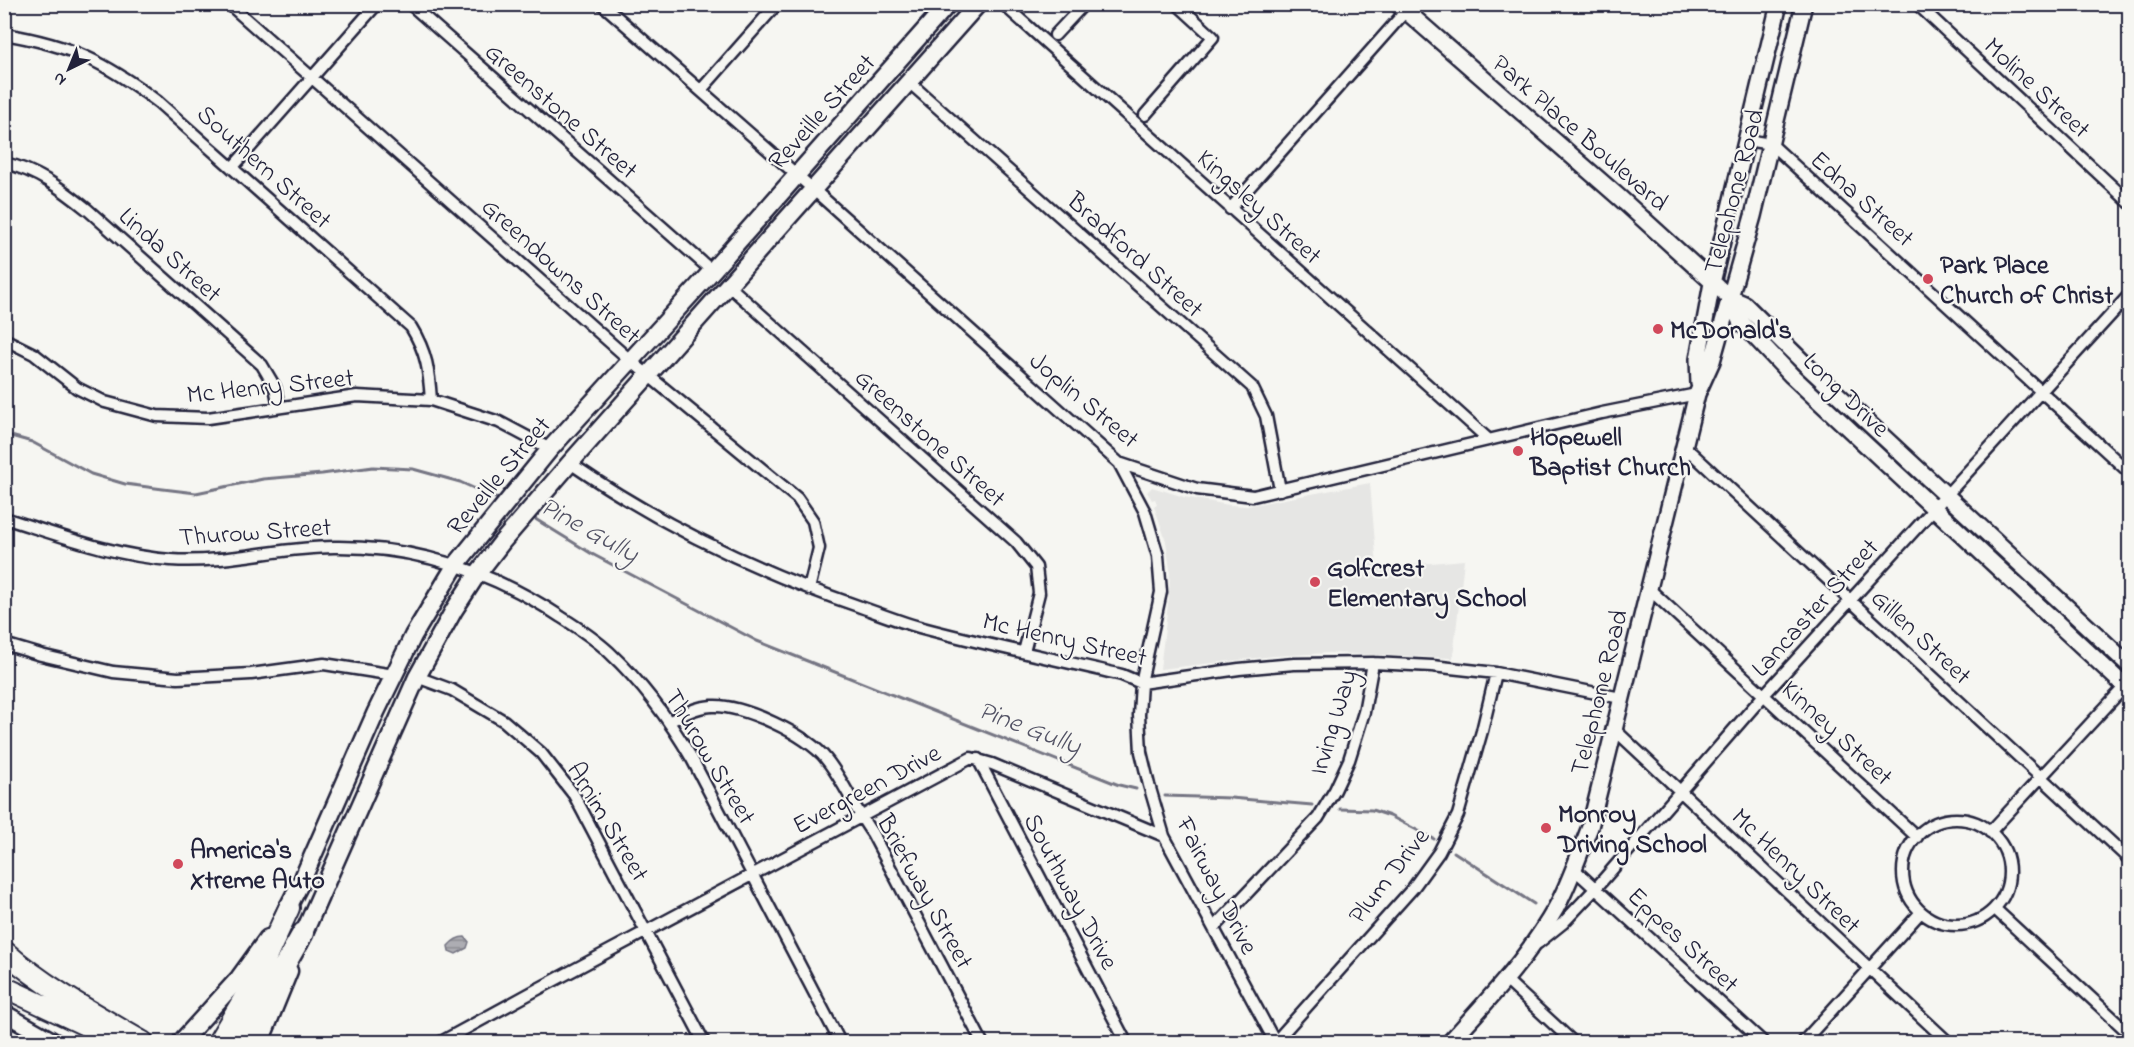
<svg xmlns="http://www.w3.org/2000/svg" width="2134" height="1047" viewBox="0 0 2134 1047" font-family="'Indie Flower',sans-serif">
	<defs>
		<pattern id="water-rules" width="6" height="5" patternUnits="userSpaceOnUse" patternTransform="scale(1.5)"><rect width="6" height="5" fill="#adadb3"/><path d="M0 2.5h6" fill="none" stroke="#8c8c93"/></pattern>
	</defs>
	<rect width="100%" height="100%" fill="#f6f6f2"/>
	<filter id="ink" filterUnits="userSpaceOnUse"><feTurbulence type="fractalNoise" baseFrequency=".0167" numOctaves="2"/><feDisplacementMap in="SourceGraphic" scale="12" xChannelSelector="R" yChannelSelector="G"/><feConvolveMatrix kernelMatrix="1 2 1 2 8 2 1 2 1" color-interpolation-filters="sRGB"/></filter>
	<g filter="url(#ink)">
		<!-- built -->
		<path fill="#e6e6e4" d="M1370 483 1377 568 1464 560 1453 658 1329 653 1274 656 1160 669 1169 596 1170 569 1166 541 1154 506 1157 504 1155 499 1152 500 1147 492 1152 487 1184 497 1229 505 1247 506Z"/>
		<!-- water -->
		<path fill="url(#water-rules)" stroke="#757583" stroke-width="1.5" d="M465 937 469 942 467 948 456 954 449 951 448 946C453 940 458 937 465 937Z"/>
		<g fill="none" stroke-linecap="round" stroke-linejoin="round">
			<!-- stream -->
			<path stroke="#757583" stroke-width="3" d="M4 434 32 442 91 474 125 484 163 489 196 493 263 479 322 474 373 467 413 469 460 482 500 500
				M532 517 592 554 757 641 1119 785 1136 789
				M1165 796 1231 798 1312 805
				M1340 809 1372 810 1390 816 1434 839
				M1454 852 1534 904"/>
			<defs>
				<path id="street" d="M229 4 631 361 797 498 813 521 819 548 809 589
					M410 4 712 271
					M602 4 814 190 1119 463 1197 489 1253 496 1602 413 1697 394
					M1003 4 1488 439
					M1917 4 2130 203
					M4 34C71 45 105 62 158 102L411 327C427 353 429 371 431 400
					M1055 35 1084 4
					M910 83 1252 387 1266 416 1280 490
					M701 90 777 4
					M1145 115 1213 37 1177 4
					M1746 140 1771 144 2130 473
					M4 163C37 170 62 189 88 210L262 365 275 387 279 407
					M232 168 377 4
					M1230 209 1412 4
					M729 286 1016 542 1036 567 1039 593 1024 652
					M4 339 34 354 77 388 105 402 157 416 208 418 357 396 431 400 499 422 550 449
					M1684 446 2130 860
					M570 463C659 524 756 571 858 606 878 613 898 621 919 627 986 645 1055 659 1122 675L1141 683 1239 669 1294 664 1373 663 1432 666 1496 673 1621 698
					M1119 463 1145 512 1158 556 1161 592 1141 683 1139 715 1141 752 1149 785 1164 836 1275 1042
					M4 518C59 535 114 556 171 560 226 564 280 547 334 547 416 546 493 572 561 617 577 627 594 638 609 652 642 683 669 719 692 759L840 1042
					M1648 588 1917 837
					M4 644 41 655 113 672 178 678 251 674 324 664 394 675
					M417 677 452 690 504 721 541 753 574 795 704 1042
					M669 722C683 714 696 707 712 706 742 704 808 735 826 759 844 781 855 810 872 833L982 1042
					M1615 730 1948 1042
					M978 759 1126 1042
					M1903 872a53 53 0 1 1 106 0a53 53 0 1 1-106 0Z
					M1990 832 2129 682
					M1574 869 1763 1042
					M1995 909 2130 1034
					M1214 928 1318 818 1335 790 1349 760 1364 712 1373 663
					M1538 943 1563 923 1596 888 1764 695 2130 294
					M1506 980 1573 1042
					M441 1042 538 989 971 758 992 764 1164 836
					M1275 1042 1413 888 1439 852 1458 815 1482 731 1496 673
					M1803 1042 1921 912"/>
				<path id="secondary" d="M1398 4 1620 198 1730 298 1744 304 1806 365 2130 666
					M1730 298 1740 321 1791 375 2130 691
					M1699 384 1698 359 1712 283 1779 4
					M4 1013 55 1042
					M1450 1042C1488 1000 1528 958 1556 908 1570 883 1579 854 1590 827L1697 394 1712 361 1753 216 1804 4"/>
				<path id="primary" d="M283 917 303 878 376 712 413 636 455 566 550 449 712 271 948 4
					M299 944 417 677 454 610 478 573 502 542 570 463 978 4
					M181 1042 239 978 268 938
					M260 1042 289 971"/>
				<path id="highway" d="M4 951C46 988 95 1014 143 1042
					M4 987 119 1041
					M4 1037 13 1042
					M218 1042 258 975 289 908
					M241 1042 303 933"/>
			</defs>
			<!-- street casing -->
			<use href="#street" stroke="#22223b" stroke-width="15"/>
			<!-- secondary casing -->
			<use href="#secondary" stroke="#22223b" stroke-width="20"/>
			<!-- primary casing -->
			<use href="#primary" stroke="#22223b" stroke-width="21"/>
			<!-- highway casing -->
			<use href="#highway" stroke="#22223b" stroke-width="24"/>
			<!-- street -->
			<use href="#street" stroke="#f6f6f2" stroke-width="10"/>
			<!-- secondary -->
			<use href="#secondary" stroke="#f6f6f2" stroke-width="15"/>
			<!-- primary -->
			<use href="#primary" stroke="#f6f6f2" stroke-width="16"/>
			<!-- highway -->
			<use href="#highway" stroke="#f6f6f2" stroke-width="20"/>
		</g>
	</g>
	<!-- markers -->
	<g fill="#d1495b" stroke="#f6f6f2" stroke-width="2">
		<circle cx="1928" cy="279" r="6"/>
		<circle cx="1658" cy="329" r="6"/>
		<circle cx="1518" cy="451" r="6"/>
		<circle cx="1315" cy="582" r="6"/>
		<circle cx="1546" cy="828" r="6"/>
		<circle cx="178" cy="864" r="6"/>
	</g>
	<g text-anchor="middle" stroke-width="4.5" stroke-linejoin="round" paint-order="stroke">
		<!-- street labels -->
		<g font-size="26" fill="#22223b" stroke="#f6f6f2">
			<text transform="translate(2038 87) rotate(43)" y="9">Moline Street</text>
			<text transform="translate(562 110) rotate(41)" y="9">Greenstone Street</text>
			<text transform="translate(821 111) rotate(-48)" y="9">Reveille Street</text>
			<text transform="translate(1581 132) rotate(41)" y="9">Park Place Boulevard</text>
			<text transform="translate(265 166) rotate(42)" y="9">Southern Street</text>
			<text transform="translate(1733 191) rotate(-75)" y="9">Telephone Road</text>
			<text transform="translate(1863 198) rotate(42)" y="9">Edna Street</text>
			<text transform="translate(1260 206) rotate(42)" y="9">Kingsley Street</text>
			<text transform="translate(171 254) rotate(42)" y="9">Linda Street</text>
			<text transform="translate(1136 254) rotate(42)" y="9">Bradford Street</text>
			<text transform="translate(562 270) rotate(42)" y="9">Greendowns Street</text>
			<text transform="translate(270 385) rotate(-6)" y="9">Mc Henry Street</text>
			<text transform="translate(1847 394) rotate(44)" y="9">Long Drive</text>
			<text transform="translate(1085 399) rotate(40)" y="9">Joplin Street</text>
			<text transform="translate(931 437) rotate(42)" y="9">Greenstone Street</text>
			<text transform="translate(498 475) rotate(-50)" y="9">Reveille Street</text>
			<text transform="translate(255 531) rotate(-4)" y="9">Thurow Street</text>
			<text transform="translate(1814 607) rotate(-48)" y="9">Lancaster Street</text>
			<text transform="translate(1922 636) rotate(43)" y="9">Gillen Street</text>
			<text transform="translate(1065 638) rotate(13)" y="9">Mc Henry Street</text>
			<text transform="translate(1598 692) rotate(-76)" y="9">Telephone Road</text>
			<text transform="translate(1332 722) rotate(-73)" y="9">Irving Way</text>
			<text transform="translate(1838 732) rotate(43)" y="9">Kinney Street</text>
			<text transform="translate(711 756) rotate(59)" y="9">Thurow Street</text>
			<text transform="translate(866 788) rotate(-28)" y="9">Evergreen Drive</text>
			<text transform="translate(609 821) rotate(59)" y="9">Arnim Street</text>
			<text transform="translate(1797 870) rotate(44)" y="9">Mc Henry Street</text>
			<text transform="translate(1388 875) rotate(-52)" y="9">Plum Drive</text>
			<text transform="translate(1218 885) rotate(63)" y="9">Fairway Drive</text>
			<text transform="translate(926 891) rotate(61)" y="9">Briefway Street</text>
			<text transform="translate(1072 891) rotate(62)" y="9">Southway Drive</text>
			<text transform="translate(1684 939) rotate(43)" y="9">Eppes Street</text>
		</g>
		<!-- poi labels -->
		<g font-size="26" font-weight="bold" fill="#22223b" stroke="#f6f6f2" text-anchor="start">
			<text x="1940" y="273">Park Place<tspan x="1940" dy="30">Church of Christ</tspan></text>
			<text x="1670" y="338">McDonald's</text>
			<text x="1530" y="445">Hopewell<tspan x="1530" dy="30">Baptist Church</tspan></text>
			<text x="1327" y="576">Golfcrest<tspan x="1327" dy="30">Elementary School</tspan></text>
			<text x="1558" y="822">Monroy<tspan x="1558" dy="30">Driving School</tspan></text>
			<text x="190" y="858">America's<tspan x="190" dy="30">Xtreme Auto</tspan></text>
		</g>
		<!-- water labels -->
		<g font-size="27" font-style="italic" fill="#535365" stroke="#f6f6f2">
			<text transform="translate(590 529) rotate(29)" y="9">Pine Gully</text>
			<text transform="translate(1030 727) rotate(21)" y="9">Pine Gully</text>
		</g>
	</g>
	<!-- margin -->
	<rect width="2134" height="1047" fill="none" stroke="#f6f6f2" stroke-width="24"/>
	<rect x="12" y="12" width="2110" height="1023" fill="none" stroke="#22223b" stroke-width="2" filter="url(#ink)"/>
	<!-- north arrow -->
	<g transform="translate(69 69) rotate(223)" stroke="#f6f6f2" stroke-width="4.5" paint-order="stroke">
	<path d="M0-4.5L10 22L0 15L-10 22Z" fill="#22223b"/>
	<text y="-9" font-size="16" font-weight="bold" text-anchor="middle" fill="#22223b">N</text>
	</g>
</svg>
